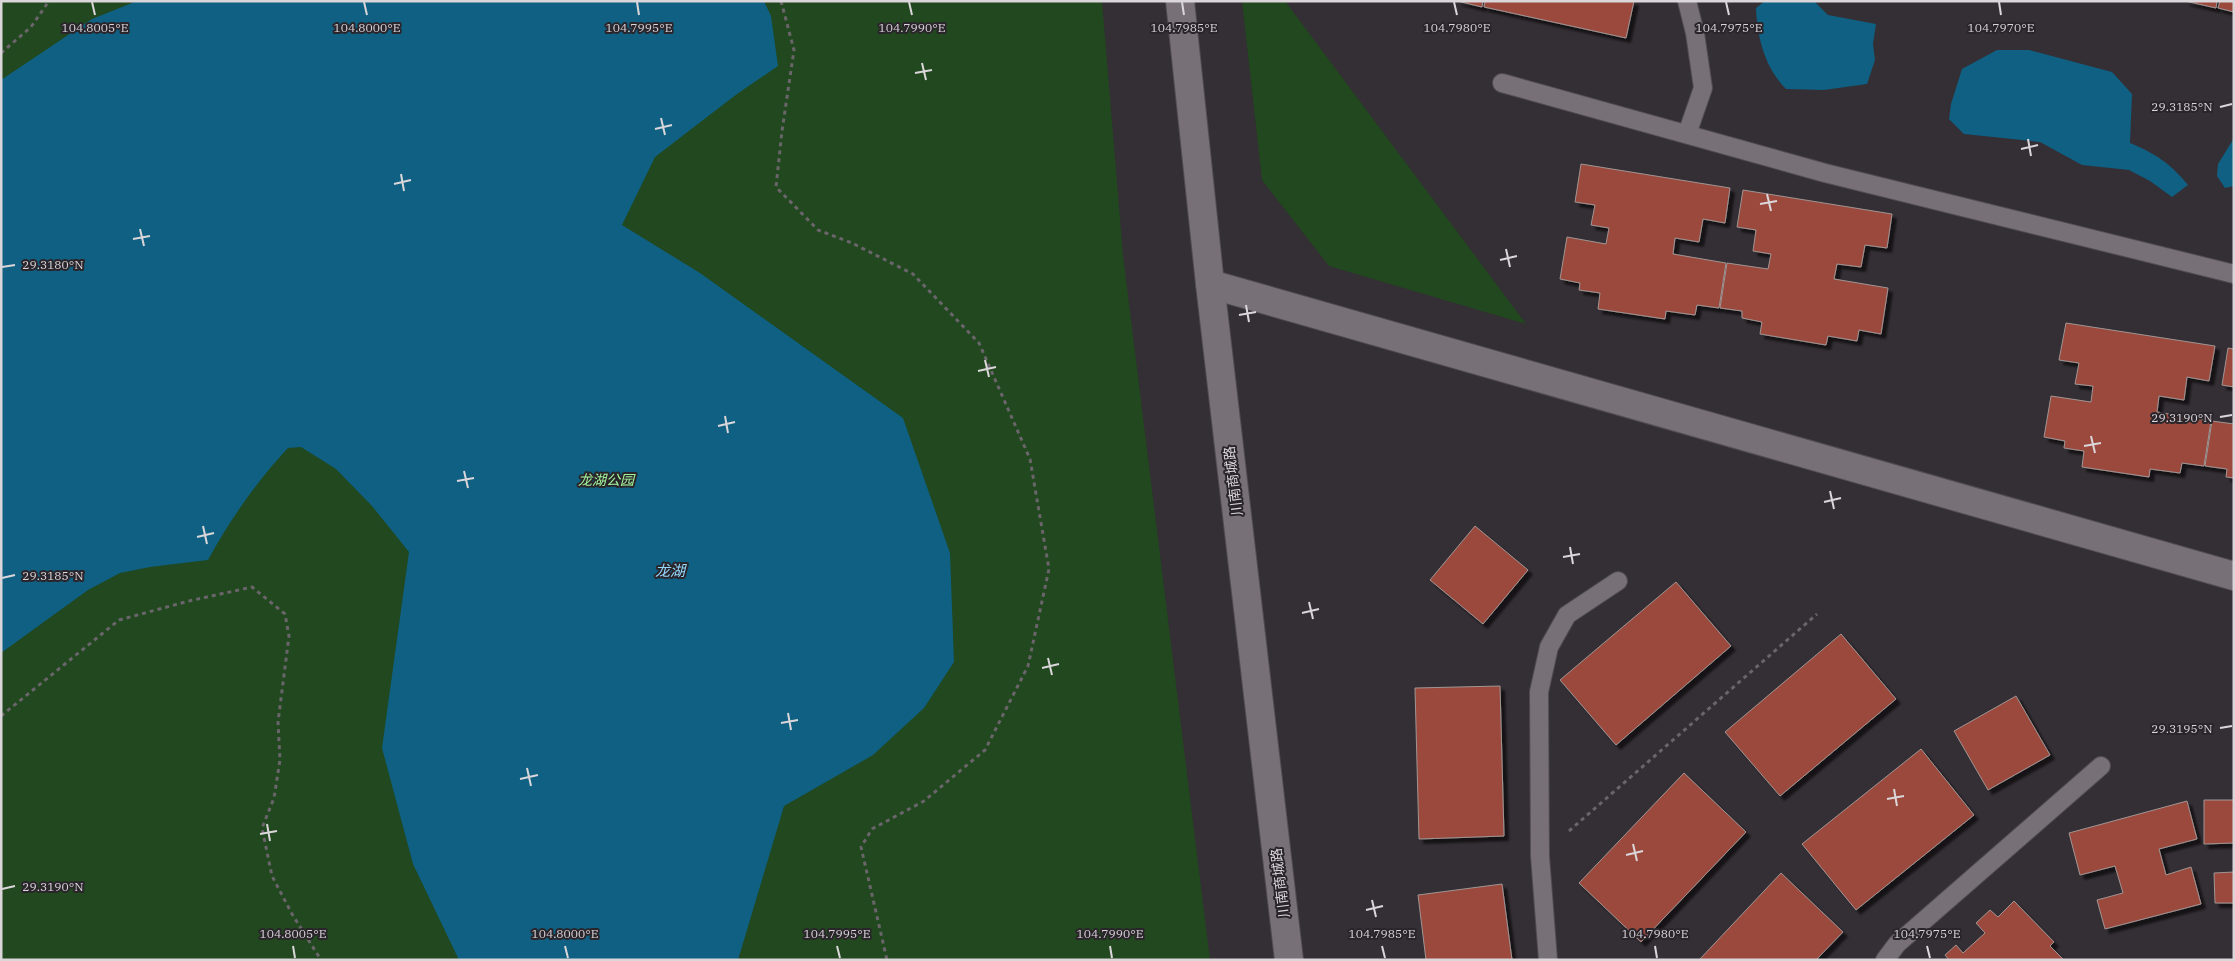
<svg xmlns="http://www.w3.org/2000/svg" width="2235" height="961" viewBox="0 0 2235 961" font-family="'IBM Plex Serif','Noto Sans SC',serif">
	<defs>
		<filter id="shadow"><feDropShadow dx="4.5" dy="4.5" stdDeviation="1" flood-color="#0009"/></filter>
	</defs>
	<rect width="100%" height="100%" fill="#342f35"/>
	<!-- green -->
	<path fill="#21481e" d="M1 1H1102L1123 255 1210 960H1Z
		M1242 1H1285L1526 324 1329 266 1262 180Z"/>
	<!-- water -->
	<path fill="#0f6082" d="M137 1H764L771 16 778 66 737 94 655 157 622 225 700 273 903 418 950 553 954 662 924 708 873 755 784 806 738 960H459L413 864 382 748 409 552 372 506 336 469 301 447 288 448C257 481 229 521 208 560L150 567 120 573 88 590 1 653V80L92 19Z
		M1765 1H1814L1828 15 1876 24 1873 44 1875 60 1867 84 1824 90 1786 89C1765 68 1757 37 1756 8Z
		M1997 50H2029L2112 72 2132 94 2130 143C2156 154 2170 163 2188 185L2172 197 2150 181 2129 170 2082 165 2040 142 1964 134 1949 119 1951 104 1962 69Z
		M2234 138V186L2225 188 2217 176 2218 164Z"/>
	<!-- building -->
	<path fill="#9c493e" stroke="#a09593" filter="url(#shadow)" d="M1457 1H1483L1482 7Z
		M1485 1H1634L1626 38 1484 7Z
		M2185 1H2217L2216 8Z
		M2220 1H2234V12L2218 8Z
		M1581 164 1730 188 1725 223 1703 219 1699 242 1675 238 1673 254 1726 263 1719 308 1697 305 1695 315 1666 311 1665 319 1598 309 1600 293 1579 290 1580 283 1560 279 1567 237 1606 244 1609 228 1591 225 1595 205 1575 202Z
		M1743 190 1892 214 1887 248 1865 245 1861 267 1837 264 1834 279 1888 288 1881 334 1859 330 1857 341 1828 336 1826 345 1760 334 1762 322 1742 318V311L1720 308 1727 263 1768 269 1771 254 1753 251 1756 230 1737 227Z
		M2066 323 2215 346 2209 381 2187 377 2184 400 2159 396 2157 412 2211 421 2204 466 2182 463 2180 473 2150 469 2149 477 2082 467 2084 451 2064 448 2065 441 2044 437 2051 396 2091 402 2093 386 2075 384 2079 363 2059 360Z
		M2228 348 2234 349V387L2222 385Z
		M2212 421 2234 424V478L2226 477 2227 469 2205 466Z
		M1475 526 1528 570 1483 624 1430 580Z
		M1676 582 1731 646 1616 745 1560 680Z
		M1841 634 1896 699 1780 796 1725 732Z
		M1500 686 1504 836 1419 839 1415 688Z
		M2016 696 2050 755 1988 790 1954 731Z
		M1921 749 1974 815 1856 910 1802 844Z
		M1684 773 1746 832 1641 942 1579 883Z
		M2204 800H2234V843L2204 844Z
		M2187 801 2197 839 2159 849 2166 875 2191 867 2201 904 2105 929 2097 900 2123 893 2115 866 2080 875 2069 833Z
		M2234 872V903H2215L2214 873Z
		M1781 873 1843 932 1816 960H1699Z
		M1502 884 1512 960H1426L1418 895Z
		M2014 901 2054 942 2050 946 2064 960H1949L1945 955 1956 945 1963 953 1985 933 1976 923 1990 910 1998 917Z"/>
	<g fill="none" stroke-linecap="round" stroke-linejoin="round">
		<defs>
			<path id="lane" d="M1502 83 1825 173 2234 274
				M1687 134 1703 88 1695 33 1687 1
				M1548 960 1540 856 1539 692 1549 647 1567 615 1618 581
				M1885 960 1897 944 2101 766"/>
			<path id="street" d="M1210 284 2234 576"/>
			<path id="secondary" d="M1180 1 1210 284 1289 960"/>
		</defs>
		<!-- lane casing -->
		<use href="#lane" stroke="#514c51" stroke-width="20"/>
		<!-- street casing -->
		<use href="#street" stroke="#514c51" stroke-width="30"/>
		<!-- secondary casing -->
		<use href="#secondary" stroke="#514c51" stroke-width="30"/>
		<!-- path -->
		<path stroke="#69656a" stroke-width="3" stroke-dasharray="4 4" stroke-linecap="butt" d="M781 1 794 50 782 131 776 187 818 230 852 243 913 274 979 343 1030 459 1049 569 1028 666 985 750 924 801 872 829 861 847 887 960
			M1 53 31 27 49 1
			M1 716 119 620 189 601 252 587 285 614 289 636 278 722 280 760 274 798 262 828 272 876 292 914 321 960
			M1569 831 1817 614"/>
		<!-- lane -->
		<use href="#lane" stroke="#777077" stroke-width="18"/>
		<!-- street -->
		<use href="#street" stroke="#777077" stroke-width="28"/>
		<!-- secondary -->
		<use href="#secondary" stroke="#777077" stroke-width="28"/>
	</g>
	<!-- ticks -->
	<path fill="none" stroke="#dad6da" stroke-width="2" d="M92 2 95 15M364 2 367 15M637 2 639 15M909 2 912 15M1182 2 1184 15M1454 2 1457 15M1726 2 1729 15M1999 2 2001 15M922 63 926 80M915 73 932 70M2220 107 2232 104M661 118 665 135M655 129 672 125M2028 139 2031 156M2021 149 2038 145M401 174 404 191M394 184 411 180M1767 194 1771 211M1760 204 1777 201M140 229 144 246M133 239 150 236M1506 249 1510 267M1500 260 1517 256M2 267 15 265M1246 305 1249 322M1239 315 1256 312M985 360 989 377M978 371 996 367M725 416 728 433M2220 417 2232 415M718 426 735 422M2091 436 2095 453M2084 446 2101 443M464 471 468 488M457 481 474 478M1830 491 1834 509M1824 502 1841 498M203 526 207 544M197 537 214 533M1570 547 1573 564M1563 557 1580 554M2 578 15 575M1309 602 1313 619M1302 613 1319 609M1048 658 1052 675M1042 668 1059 664M788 713 791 730M781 723 798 720M2220 728 2232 726M527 768 531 786M520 779 538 775M1894 789 1897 806M1887 799 1904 796M267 824 270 841M260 834 277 831M1633 844 1637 861M1626 855 1643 851M2 889 15 886M1372 900 1376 917M1366 910 1383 906M293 946 295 958M565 946 568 958M837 946 840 958M1110 946 1112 958M1382 946 1385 958M1655 946 1657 958M1927 946 1930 958"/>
	<g text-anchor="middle" stroke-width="4" stroke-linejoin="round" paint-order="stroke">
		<!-- park labels -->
		<g font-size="14" font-style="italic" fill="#a3f59c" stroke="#2a252b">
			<text x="606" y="485">龙湖公园</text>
		</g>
		<!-- street labels -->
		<g font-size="14" fill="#dad6da" stroke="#2a252b">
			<text transform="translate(1233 481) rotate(-97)" y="5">川南商城路</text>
			<text transform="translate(1280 883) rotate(-97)" y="5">川南商城路</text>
		</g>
		<!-- water labels -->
		<g font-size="15" font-style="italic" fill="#93d7fc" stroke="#2a252b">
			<text x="670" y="576">龙湖</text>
		</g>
	</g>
	<g font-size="12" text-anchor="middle" fill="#dad6da" stroke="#2a252b" stroke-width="4" stroke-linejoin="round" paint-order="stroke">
		<text x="95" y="32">104.8005°E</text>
		<text x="367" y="32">104.8000°E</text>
		<text x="639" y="32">104.7995°E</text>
		<text x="912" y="32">104.7990°E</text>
		<text x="1184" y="32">104.7985°E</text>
		<text x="1457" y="32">104.7980°E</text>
		<text x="1729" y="32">104.7975°E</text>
		<text x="2001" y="32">104.7970°E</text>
		<text x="2182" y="111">29.3185°N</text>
		<text x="53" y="269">29.3180°N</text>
		<text x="2182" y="422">29.3190°N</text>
		<text x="53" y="580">29.3185°N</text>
		<text x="2182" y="733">29.3195°N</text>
		<text x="53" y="891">29.3190°N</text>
		<text x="293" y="938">104.8005°E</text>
		<text x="565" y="938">104.8000°E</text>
		<text x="837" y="938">104.7995°E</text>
		<text x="1110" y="938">104.7990°E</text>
		<text x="1382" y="938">104.7985°E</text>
		<text x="1655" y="938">104.7980°E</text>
		<text x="1927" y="938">104.7975°E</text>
	</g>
	<!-- border -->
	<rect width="2235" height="961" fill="none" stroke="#dad6da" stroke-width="5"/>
</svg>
